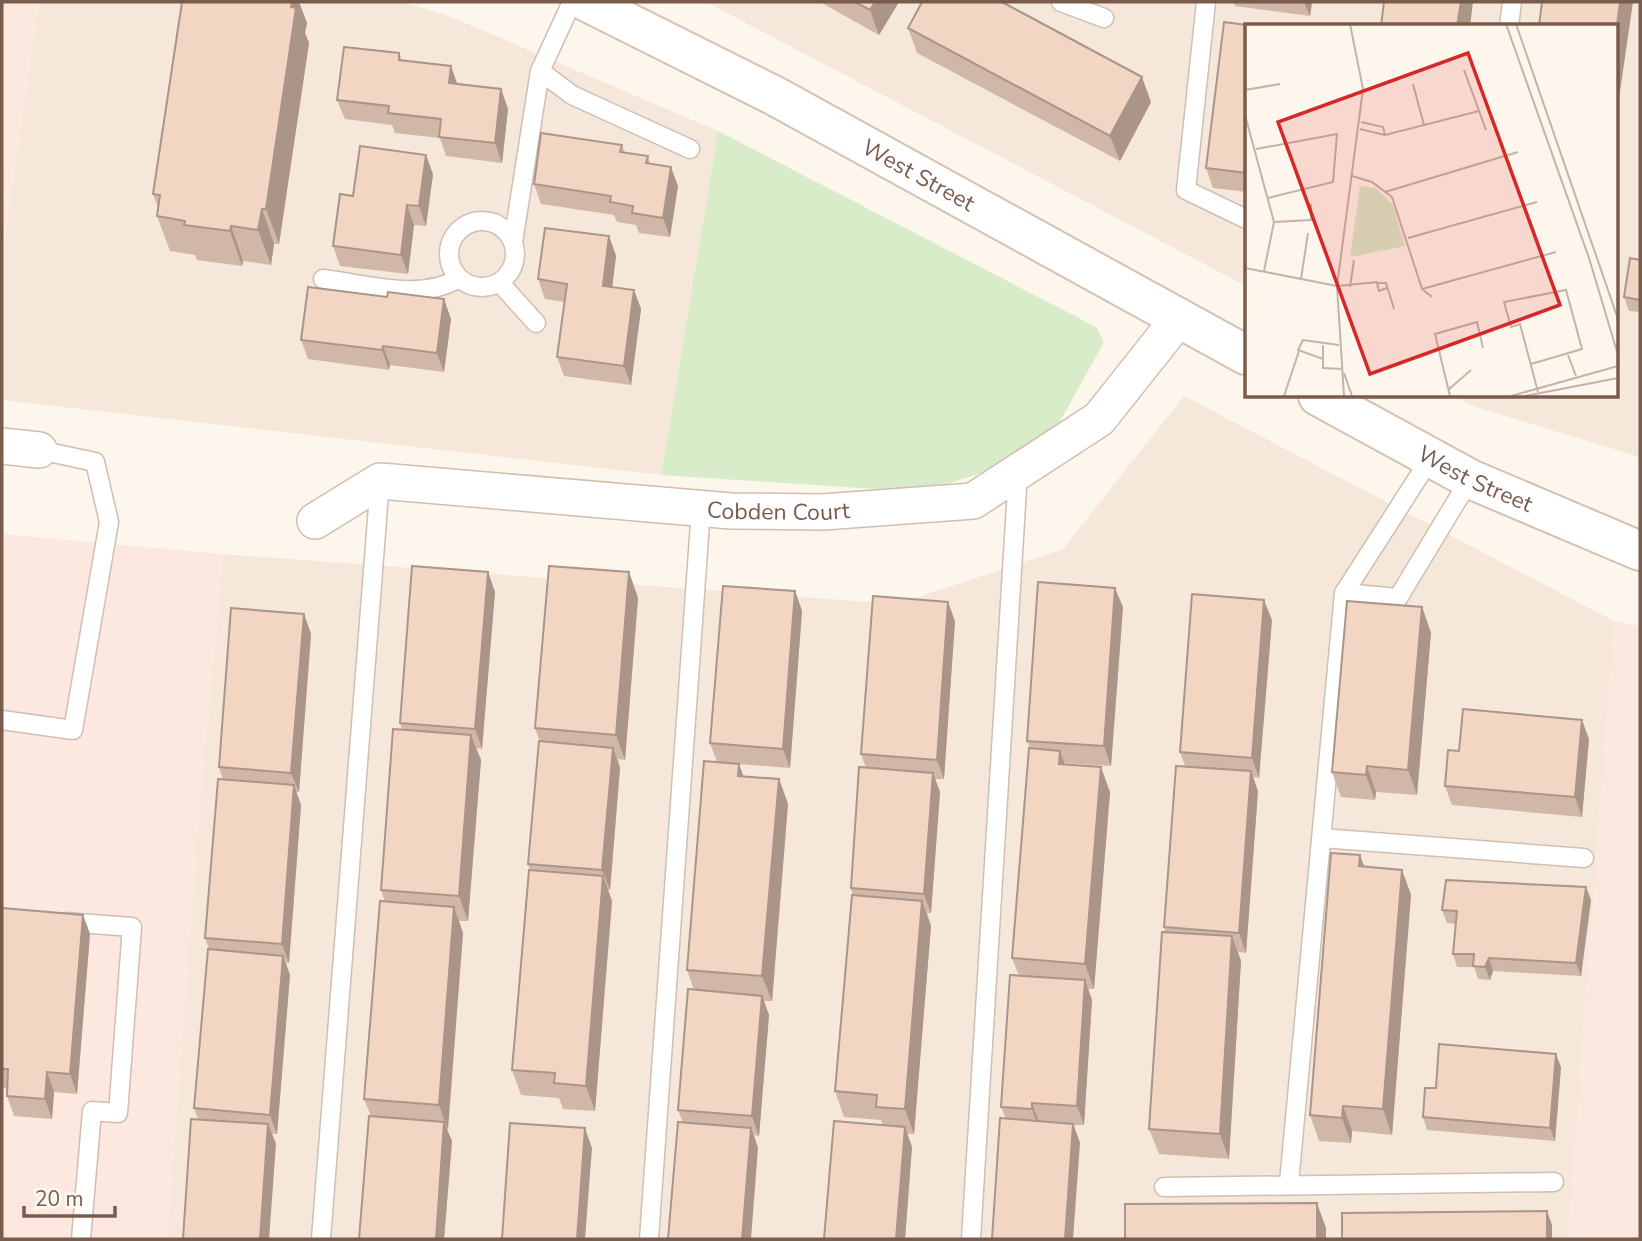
<svg xmlns="http://www.w3.org/2000/svg" width="1642" height="1241" viewBox="0 0 1642 1241" font-family="'Nunito Sans',sans-serif">
	<rect width="100%" height="100%" fill="#fdf6ec"/>
	<!-- residential -->
	<path fill="#f5e8da" d="M39 2H402L449 16 718 131 661 475 2 400V260Z
		M706 2H1640V457L1476 407 1454 396H1616V26H1246V286Z
		M1184 396 1614 621 1568 1239H167L201 795 223 554 897 604 1063 549Z"/>
	<!-- commercial -->
	<path fill="#fde8e0" d="M2 2H39L2 260Z
		M2 534 223 554 201 795 167 1239H2Z
		M1614 621 1640 626V1239H1568Z"/>
	<!-- green -->
	<path fill="#d8ecc9" d="M718 131 1096 327 1104 342 1058 425 997 468 922 492 661 475Z"/>
	<g fill="none" stroke-linecap="round" stroke-linejoin="round">
		<defs>
			<path id="lane" d="M1061 2 1104 18
				M1206 2 1186 190 1246 219
				M1509 26 1512 2
				M540 71 572 95 690 149
				M449 254a33 33 0 1 1 66 0a33 33 0 1 1-66 0Z
				M513 242 540 71 572 2
				M323 279C366 284 421 302 459 278
				M499 282 536 323
				M1344 593 1398 598 1470 479
				M2 720 73 730 109 522 95 462 39 450
				M1321 838 1584 858
				M65 922 132 927 118 1113 92 1111 81 1239
				M1289 1183 1344 593 1430 459
				M1164 1187 1554 1182
				M321 1239 380 481
				M649 1239 701 509
				M971 1239 1018 472"/>
			<g id="street">
				<path d="M2 446 39 450"/>
				<path id="s1" d="M315 521 380 481 731 511 823 512 973 501 1099 419 1180 317"/>
			</g>
			<g id="secondary">
				<path id="s2" d="M587 2 775 96 1246 355"/>
				<path id="s3" d="M1318 396 1470 479 1640 551"/>
			</g>
		</defs>
		<!-- lane casing -->
		<use href="#lane" stroke="#d1beb0" stroke-width="21"/>
		<!-- street casing -->
		<use href="#street" stroke="#d1beb0" stroke-width="38"/>
		<!-- secondary casing -->
		<use href="#secondary" stroke="#d6c0b0" stroke-width="42"/>
		<!-- lane -->
		<use href="#lane" stroke="#fff" stroke-width="18"/>
		<!-- street -->
		<use href="#street" stroke="#fff" stroke-width="35"/>
		<!-- secondary -->
		<use href="#secondary" stroke="#fff" stroke-width="38"/>
	</g>
	<!-- wall -->
	<path fill="#d1b7a8" d="M182 2H299L307 23 305 33 309 43 279 244H274L271 265 243 261 242 266 197 260 195 255 170 251 157 216 158 208 153 194Z
		M820 2H899L879 35Z
		M1233 2H1312L1310 16 1235 6Z
		M1247 26V192L1213 188 1206 168Z
		M908 28 1151 102 1120 161 917 53Z
		M399 53 402 61 458 84 501 89 508 109 502 163 446 156 440 138 395 133 392 125 345 119 337 100Z
		M622 145 625 153 648 156 650 164 678 186 670 237 639 233 636 225 617 222 614 215 541 204 534 184Z
		M433 174 426 226 414 225 408 274 340 266 333 246 353 196Z
		M609 236 616 256 612 287 634 290 641 309 631 385 564 376 557 357 564 302 545 299 538 279Z
		M1640 260V312L1629 311 1624 297Z
		M387 297 451 319 444 372 390 365 389 370 308 359 301 340Z
		M488 572 495 592 482 749 476 748 481 760 468 921H459L463 933 447 1130 452 1141 444 1239H359L371 1116 364 1099 385 902 381 890 402 730 400 723Z
		M629 572 638 598 625 760 618 759 620 768 610 890H608L612 901 595 1111 563 1109 559 1098 521 1095 512 1070 530 870 528 864 540 742 535 728Z
		M795 591 802 611 790 768 739 764 743 776 779 779 788 804 772 1001H764L769 1015 759 1136 754 1135 758 1148 683 1123 678 1110 694 990 687 970 717 762 710 743Z
		M1123 607 1111 766 1064 763 1065 764 1110 792 1094 989H1088L1092 1000 1084 1125H1074L1080 1143 1006 1119 1001 1107 1019 976 1012 958 1030 748 1027 741Z
		M1422 607 1431 633 1417 795 1376 792 1375 800 1341 797 1332 772Z
		M304 614 311 634 299 792H296L301 805 289 963H286L290 975 277 1134H272L276 1144 198 1119 194 1108 209 949 205 938 223 780 219 767Z
		M1272 620 1259 778 1253 777 1258 791 1246 953 1238 952 1241 961 1229 1159 1159 1154 1149 1129 1165 932 1164 927 1185 766 1180 752Z
		M955 621 944 779H935L940 792 931 913H927L931 926 914 1134H907L912 1147 905 1239H824L883 1125 881 1120 844 1117 835 1091 853 895 851 888 866 768 861 754Z
		M1589 739 1582 817 1452 805 1445 786 1459 751Z
		M1364 866 1402 870 1411 895 1392 1135 1352 1131 1351 1143 1319 1141 1310 1115Z
		M1586 887 1591 900 1581 976 1493 971 1490 980 1478 979 1474 967H1457L1453 954 1456 924 1447 923 1442 910Z
		M2 908 83 915 90 934 77 1094 54 1092 52 1119 14 1116 7 1096V1088H2Z
		M1561 1067 1555 1141 1427 1130 1423 1117 1436 1088Z"/>
	<!-- shaded-wall -->
	<path fill="#aa9588" d="M292 2H299L307 23 305 33 309 43 279 244 266 209Z
		M875 2H899L879 35 870 10Z
		M1304 2H1312L1310 16Z
		M1461 2H1473L1470 26H1457Z
		M1620 2H1633L1617 112 1616 108V33Z
		M451 66 458 86 449 83Z
		M1142 77 1151 102 1120 161 1110 136Z
		M501 89 508 109 502 163 495 143Z
		M426 155 433 174 426 226 419 206Z
		M671 167 678 186 670 237 663 218Z
		M407 205 414 225 408 274 401 255Z
		M262 209 274 244 271 265 258 230Z
		M231 226 243 261 242 266 230 231Z
		M609 236 616 256 610 305 603 286Z
		M634 290 641 309 631 385 624 366Z
		M444 299 451 319 444 372 437 353Z
		M383 346 390 365 389 370 382 350Z
		M488 572 495 592 482 749 475 729Z
		M629 572 638 598 625 760 616 735Z
		M1115 588 1123 607 1111 766 1104 746Z
		M795 591 802 611 790 768 783 749Z
		M1264 600 1272 620 1259 778 1252 758Z
		M948 602 955 621 944 779 937 760Z
		M1422 607 1431 633 1417 795 1408 770Z
		M304 614 311 634 299 792 291 773Z
		M1582 720 1589 739 1582 817 1575 797Z
		M471 735 481 760 468 921 459 896Z
		M613 748 620 768 610 890 602 870Z
		M1060 751 1069 776 1059 764Z
		M739 764 748 789 738 776Z
		M1367 766 1376 792 1375 800 1366 775Z
		M1101 767 1110 792 1094 989 1085 964Z
		M1251 771 1258 791 1246 953 1239 933Z
		M933 773 940 792 931 913 924 894Z
		M779 779 788 804 772 1001 762 976Z
		M294 785 301 805 289 963 282 944Z
		M1360 855 1369 880 1359 866Z
		M1402 870 1411 895 1392 1135 1383 1109Z
		M603 876 612 901 595 1111 586 1086Z
		M1586 887 1591 900 1581 976 1576 963Z
		M922 901 931 926 914 1134 905 1109Z
		M454 907 463 933 448 1130 439 1105Z
		M83 915 90 934 77 1094 70 1074Z
		M1232 936 1241 961 1229 1159 1220 1134Z
		M283 956 290 975 277 1134 270 1115Z
		M1489 958 1493 971 1490 980 1485 967Z
		M1085 980 1092 1000 1084 1125 1077 1106Z
		M762 996 769 1015 759 1136 752 1116Z
		M1556 1054 1561 1067 1555 1141 1550 1128Z
		M47 1072 54 1092 52 1119 45 1099Z
		M1032 1103 1039 1122V1129L1032 1109Z
		M1343 1106 1352 1131 1351 1143 1342 1118Z
		M444 1122 452 1141 444 1239H436Z
		M268 1124 276 1144 269 1239H260Z
		M1073 1124 1080 1143 1073 1239H1065Z
		M905 1127 912 1147 905 1239H896Z
		M585 1128 592 1148 585 1239H577Z
		M751 1128 758 1148 751 1239H742Z
		M1317 1203 1326 1228V1239H1317Z
		M1547 1211 1552 1225V1239H1547Z"/>
	<!-- building -->
	<path fill="#f3d5c3" stroke="#aa9588" stroke-width="2" d="M182 2H292L291 7 296 8 266 209H262L258 230 231 226 230 231 184 225 185 221 157 216 160 195 153 194Z
		M855 2H875L870 10Z
		M922 2H1002L1142 77 1110 136 908 28Z
		M1384 2H1461L1457 26H1381Z
		M1542 2H1620L1616 33V26H1539Z
		M1224 22 1254 26H1247V173L1206 168Z
		M344 47 399 53V60L451 66 449 83 501 89 495 143 439 137 441 119 388 113 389 106 337 100Z
		M541 133 622 145 620 152 648 156 646 163 671 167 663 218 632 213 633 206 610 202 611 196 534 184Z
		M360 146 426 155 419 206 407 205 401 255 333 246 340 194 353 196Z
		M545 228 609 236 603 286 634 290 624 366 557 357 567 284 538 279Z
		M1630 258 1640 260V300L1624 297Z
		M308 287 387 297 388 292 444 299 437 353 383 346 382 350 301 340Z
		M412 566 488 572 475 729 400 723Z
		M549 566 629 572 616 735 535 728Z
		M1038 582 1115 588 1104 746 1027 741Z
		M723 586 795 591 783 749 710 743Z
		M1192 594 1264 600 1252 758 1180 752Z
		M873 596 948 602 937 760 861 754Z
		M1347 601 1422 607 1408 770 1367 766 1366 775 1332 772Z
		M231 608 304 614 291 773 219 767Z
		M1463 709 1582 720 1575 797 1445 786 1448 750 1459 751Z
		M393 729 471 735 459 896 381 890Z
		M539 741 613 748 602 870 528 864Z
		M1029 748 1060 751 1059 764 1101 767 1085 964 1012 958Z
		M704 761 739 764 738 776 779 779 762 976 687 970Z
		M1176 766 1251 771 1239 933 1164 927Z
		M859 767 933 773 924 894 851 888Z
		M218 779 294 785 282 944 205 938Z
		M1331 853 1360 855 1359 866 1402 870 1383 1109 1343 1106 1342 1118 1310 1115Z
		M529 870 603 876 586 1086 554 1083 555 1073 512 1070Z
		M1446 880 1586 887 1576 963 1489 958 1485 967 1473 966 1474 954H1453L1457 911 1442 910Z
		M852 895 922 901 905 1109 876 1107 877 1095 835 1091Z
		M380 901 454 907 439 1105 364 1099Z
		M2 908 83 915 70 1074 47 1072 45 1099 7 1096 8 1069H2Z
		M1162 932 1232 936 1220 1134 1149 1129Z
		M208 949 283 956 270 1115 194 1108Z
		M1010 975 1085 980 1077 1106 1032 1103V1109L1001 1107Z
		M688 989 762 996 752 1116 678 1110Z
		M1439 1044 1556 1054 1550 1128 1423 1117 1425 1088H1436Z
		M369 1116 444 1122 436 1239H359Z
		M1000 1118 1073 1124 1065 1239H992Z
		M191 1119 268 1124 260 1239H183Z
		M834 1121 905 1127 896 1239H824Z
		M678 1122 751 1128 742 1239H668Z
		M510 1123 585 1128 577 1239H502Z
		M1317 1203V1239H1125V1204Z
		M1547 1211V1239H1342V1213Z"/>
	<g text-anchor="middle" stroke-width="5" stroke-linejoin="round" paint-order="stroke">
		<!-- street labels -->
		<g font-size="23" fill="#7a5c4d" stroke="#fffaf3">
			<text dy="8" stroke="none"><textPath href="#s2" startOffset="374">West Street</textPath></text>
			<text dy="8" stroke="none"><textPath href="#s3" startOffset="178">West Street</textPath></text>
			<text dy="8" stroke="none"><textPath href="#s1" startOffset="476">Cobden Court</textPath></text>
		</g>
	</g>
	<!-- overview -->
	<g transform="translate(1245 24)">
		<rect width="373" height="373" fill="#fdf6ec"/>
		<path d="M115 162 131 164 148 181 160 222 105 233Z" fill="#d8ecc9"/>
		<path fill="none" stroke="#c5b3a7" stroke-width="2" d="M261 0 344 234 373 331M271 0 373 295M219 46 241 106M168 60 179 101M0 66 35 60M0 91 29 198 19 247M116 98 138 103 140 111M115 105 140 111 234 87M11 125 92 110 88 158 23 174M107 152 127 158 147 173 177 265 187 273M140 168 273 128M29 198 66 196V180M163 214 292 178M0 244 92 262 133 258M56 255 63 209M105 263 109 236M142 264 134 267 132 259H141L149 285M177 265 311 228M78 321V335L53 326 58 316 94 321M323 331 331 352M78 335V344L98 345M286 340 337 325 321 266 259 278 266 303 275 300 293 368M99 349 107 372M203 366 226 346M39 372 54 327M99 372 92 262 118 65 105 0M205 372 190 310 232 298 238 324M266 372 373 342M280 372 373 354"/>
		<path fill="#d62828" fill-opacity="0.15" stroke="#d62828" stroke-width="3.5" d="M223 29 315 281 125 350 33 98Z"/>
		<rect width="373" height="373" fill="none" stroke="#7a5c4d" stroke-width="3.5"/>
	</g>
	<!-- border -->
	<rect width="1642" height="1241" fill="none" stroke="#7a5c4d" stroke-width="7"/>
	<!-- scale -->
	<path d="M24 1206v10h91v-10" fill="none" stroke="#7a5c4d" stroke-width="3.5"/>
	<text x="35" y="1206" font-size="21" fill="#7a5c4d" stroke="#fffaf3" stroke-width="5" paint-order="stroke">20 m</text>
</svg>
